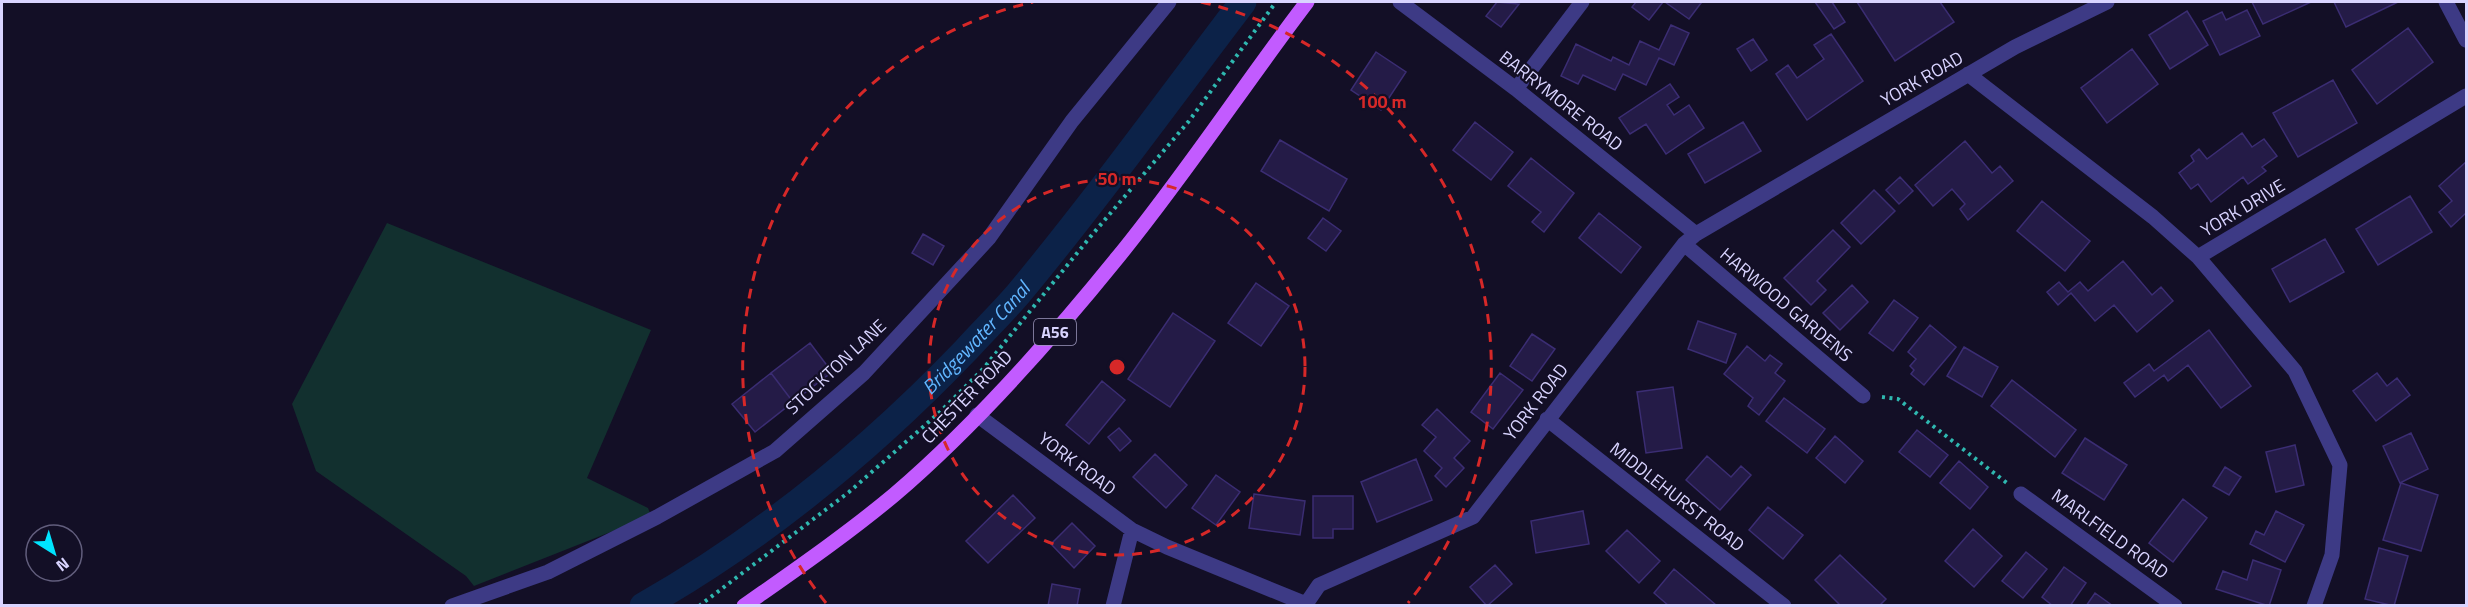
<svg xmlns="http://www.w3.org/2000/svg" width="2468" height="607" viewBox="0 0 2468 607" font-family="'Titillium Web',sans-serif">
	<rect width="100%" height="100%" fill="#130f26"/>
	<!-- green -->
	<path fill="#12302f" d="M387 223 651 330 587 478 648 508 651 516 474 586 466 576 316 471 292 404Z"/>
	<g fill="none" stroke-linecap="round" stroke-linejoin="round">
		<!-- canal -->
		<path stroke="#0c2248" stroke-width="27" id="s1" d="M643 606C763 538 871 449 966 350 983 331 1002 313 1019 293 1097 199 1169 99 1243 2"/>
	</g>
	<!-- building -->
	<path fill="#241b47" stroke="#3b2d73" stroke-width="1.5" d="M1497 2 1519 4 1501 27 1486 16Z
		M1636 2H1663L1649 20 1632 7Z
		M1665 2H1700L1701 3 1689 19Z
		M1815 2H1832L1845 22 1834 29Z
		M1857 2H1940L1954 22 1895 61Z
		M2252 2H2311L2263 24Z
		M2334 2H2398L2346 27Z
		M2247 10 2260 36 2220 55 2203 21 2222 12 2226 20Z
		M2187 11 2208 45 2170 69 2149 35Z
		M1671 25 1689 33 1674 65 1659 58 1646 85 1623 74 1615 90 1583 75 1578 84 1561 76 1576 44 1611 61 1613 57 1629 65 1640 41 1659 50Z
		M2408 28 2433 62 2377 104 2352 70Z
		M1831 34 1863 81 1807 120 1776 74 1788 65 1797 78 1824 59 1814 45Z
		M1753 39 1767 60 1751 71 1737 49Z
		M2132 49 2158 84 2107 123 2081 88Z
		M1376 52 1406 72 1381 110 1351 90Z
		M2333 80 2357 123 2298 157 2273 113Z
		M1670 84 1679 97 1667 105 1674 115 1689 105 1704 128 1666 154 1646 124 1630 134 1619 118Z
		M1475 122 1513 152 1491 180 1453 150Z
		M1743 122 1761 151 1705 183 1688 154Z
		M2242 133 2252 147 2264 139 2277 156 2262 167 2266 171 2248 184 2243 177 2211 202 2198 184 2191 189 2179 173 2194 161 2191 156 2199 149 2207 159Z
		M1280 140 1347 179 1329 211 1261 171Z
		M1965 141 1992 173 2000 166 2013 181 1968 220 1960 209 1965 204 1952 189 1933 206 1915 185Z
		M1531 158 1574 193 1544 232 1532 222 1541 212 1508 186Z
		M2466 162V213L2451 227 2439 212 2452 201 2439 186Z
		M1900 177 1913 191 1899 204 1886 190Z
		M1874 190 1895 211 1861 244 1841 223Z
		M2410 196 2432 232 2378 265 2356 229Z
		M2042 201 2090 241 2065 271 2017 231Z
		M1599 213 1641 247 1621 273 1579 238Z
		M1323 218 1341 231 1326 251 1308 238Z
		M1833 230 1850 247 1817 281 1826 290 1811 305 1784 278Z
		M923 234 944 246 933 265 912 253Z
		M2325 239 2344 272 2290 302 2272 269Z
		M2123 261 2152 295 2161 287 2173 301 2137 332 2114 305 2095 321 2071 293 2058 305 2047 292 2059 282 2068 292 2080 282 2088 291Z
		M1256 283 1289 306 1261 346 1228 323Z
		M1852 285 1868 302 1840 330 1823 313Z
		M1894 300 1918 318 1893 351 1869 333Z
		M1173 313 1215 341 1170 407 1128 379Z
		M1698 321 1736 334 1726 363 1688 349Z
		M1930 325 1956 347 1924 385 1911 374 1914 370 1910 366 1916 359 1908 352Z
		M2209 330 2251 386 2221 408 2188 365 2168 381 2164 375 2135 397 2124 383 2149 364 2154 371Z
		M1532 334 1555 349 1532 381 1510 366Z
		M810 343 832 372 793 402 771 373Z
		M1747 346 1765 361 1770 355 1782 364 1775 373 1785 381 1759 415 1748 406 1753 398 1724 374Z
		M1964 347 1998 367 1982 397 1947 376Z
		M771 373 793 402 755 432 732 404Z
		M1500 373 1523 390 1493 429 1471 412Z
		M2377 373 2387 386 2397 378 2410 395 2376 421 2353 391Z
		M2012 380 2076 430 2055 457 1991 406Z
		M1102 381 1125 400 1089 444 1066 425Z
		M1673 387 1682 448 1646 453 1637 392Z
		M1784 398 1825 429 1807 453 1766 421Z
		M1437 409 1470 441 1454 458 1464 468 1446 487 1435 476 1442 468 1424 451 1436 437 1422 425Z
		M1119 428 1131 441 1120 451 1108 437Z
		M1917 430 1948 455 1930 477 1899 452Z
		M2411 433 2428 469 2400 483 2383 446Z
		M1835 436 1863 461 1845 483 1816 458Z
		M2085 438 2127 465 2104 500 2062 473Z
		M2295 445 2304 485 2276 492 2266 452Z
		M1155 454 1187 485 1166 508 1133 477Z
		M1707 456 1731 477 1741 466 1751 475 1720 510 1686 480Z
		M1416 459 1432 500 1377 522 1361 482Z
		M1959 461 1988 487 1970 509 1940 483Z
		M2225 467 2241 477 2229 495 2213 486Z
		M1216 475 1240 492 1216 525 1192 508Z
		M2401 483 2438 495 2421 551 2383 540Z
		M1254 494 1305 501 1300 535 1249 528Z
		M1013 495 1035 518 988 563 966 541Z
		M1313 496H1353V529H1333V538H1313Z
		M2183 499 2207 518 2173 562 2149 543Z
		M1768 507 1803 535 1783 559 1749 530Z
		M1583 511 1589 544 1536 553 1531 521Z
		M2276 511 2304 525 2285 562 2250 544 2256 531 2264 535Z
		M1072 523 1095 546 1074 568 1051 544Z
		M1973 529 2002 556 1974 587 1945 561Z
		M1627 530 1660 561 1639 583 1606 551Z
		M2379 548 2408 556 2394 606 2365 599Z
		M2026 552 2047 569 2023 598 2002 581Z
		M1840 555 1886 599 1879 606H1841L1815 580Z
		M2253 560 2281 570 2269 606 2216 589 2223 571 2247 580Z
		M1495 565 1512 584 1487 606 1470 587Z
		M2064 567 2086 583 2070 606H2053L2042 597Z
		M1674 569 1716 605V606H1669L1654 593Z
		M1052 584 1080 589 1077 606H1048Z
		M2095 593 2113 606H2086Z"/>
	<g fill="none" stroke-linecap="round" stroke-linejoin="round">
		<!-- path -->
		<path stroke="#2fb8b0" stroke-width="4" stroke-dasharray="3 4.5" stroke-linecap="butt" d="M1882 397 1898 399 2007 483
			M699 606 849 492 940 412 983 369 1091 236 1189 121 1276 2"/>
		<!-- minor -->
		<path stroke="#3d3a85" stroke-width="15" d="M1400 2 1516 89 1696 234
			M2446 2 2466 40
			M1968 74 2153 217 2198 257 2466 96
			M1516 89 1582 2
			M1684 244 1863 396
			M2198 257 2295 371 2340 465 2332 555 2314 606
			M977 415 1132 530 1167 547 1306 604 1319 585 1473 517 1684 244 1696 234 2015 47 2107 2
			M1547 419 1784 606
			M2021 494 2175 606
			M452 606 548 572 657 517 775 451 864 373 989 238 1072 121 1169 2
			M1113 606 1132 530"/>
		<!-- major -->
		<path stroke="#c25bff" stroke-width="15" d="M744 606C795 570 846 535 894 495 976 425 1050 341 1118 257 1185 175 1243 86 1307 2"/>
	</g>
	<!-- distance rings -->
	<g fill="none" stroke="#d62828" stroke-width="3" stroke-dasharray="10 8">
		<circle cx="1117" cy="367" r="188"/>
		<path d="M826 603A375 375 0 0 1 1033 2M1201 2A375 375 0 0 1 1408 603"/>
	</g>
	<g text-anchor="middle" stroke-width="4.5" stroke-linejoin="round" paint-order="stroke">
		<!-- shield labels -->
		<rect fill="#130f26" stroke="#9e99be" stroke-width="1.5" x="1034" y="319" width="42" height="26" rx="4.5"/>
		<g font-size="16" font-weight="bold" fill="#d9d4ff">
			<text x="1055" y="338">A56</text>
		</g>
		<!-- street labels -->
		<g font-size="18" fill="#d9d4ff" stroke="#130f26">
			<text transform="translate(1922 79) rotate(-30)" y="6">YORK ROAD</text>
			<text transform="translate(1561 101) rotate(38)" y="6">BARRYMORE ROAD</text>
			<text transform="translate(2243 208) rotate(-31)" y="6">YORK DRIVE</text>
			<text transform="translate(1786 305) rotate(40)" y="6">HARWOOD GARDENS</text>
			<text transform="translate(836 367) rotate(-43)" y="6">STOCKTON LANE</text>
			<text transform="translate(967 397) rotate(-46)" y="6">CHESTER ROAD</text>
			<text transform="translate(1536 402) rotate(-52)" y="6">YORK ROAD</text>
			<text transform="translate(1077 464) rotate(37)" y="6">YORK ROAD</text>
			<text transform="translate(1677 497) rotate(38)" y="6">MIDDLEHURST ROAD</text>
			<text transform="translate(2110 534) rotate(36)" y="6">MARLFIELD ROAD</text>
		</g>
		<!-- water labels -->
		<g font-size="20" font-style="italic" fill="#62b6ff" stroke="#130f26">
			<text dy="7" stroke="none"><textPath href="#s1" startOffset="429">Bridgewater Canal</textPath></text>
		</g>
	</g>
	<circle cx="1117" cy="367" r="9" fill="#d62828" stroke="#130f26" stroke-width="3"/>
	<g font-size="18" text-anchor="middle" font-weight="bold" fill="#d62828" stroke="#130f26" stroke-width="4.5" stroke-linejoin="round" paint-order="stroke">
		<text x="1382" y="108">100 m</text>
		<text x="1117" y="185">50 m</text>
	</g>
	<!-- border -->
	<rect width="2468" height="607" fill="none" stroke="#d9d4ff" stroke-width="6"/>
	<!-- north arrow -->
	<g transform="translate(54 553) rotate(143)"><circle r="28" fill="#130f26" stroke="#625e7d" stroke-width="1.5"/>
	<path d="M0-4.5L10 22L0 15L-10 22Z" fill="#00e5ff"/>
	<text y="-9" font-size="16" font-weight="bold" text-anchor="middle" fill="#d9d4ff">N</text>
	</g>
</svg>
